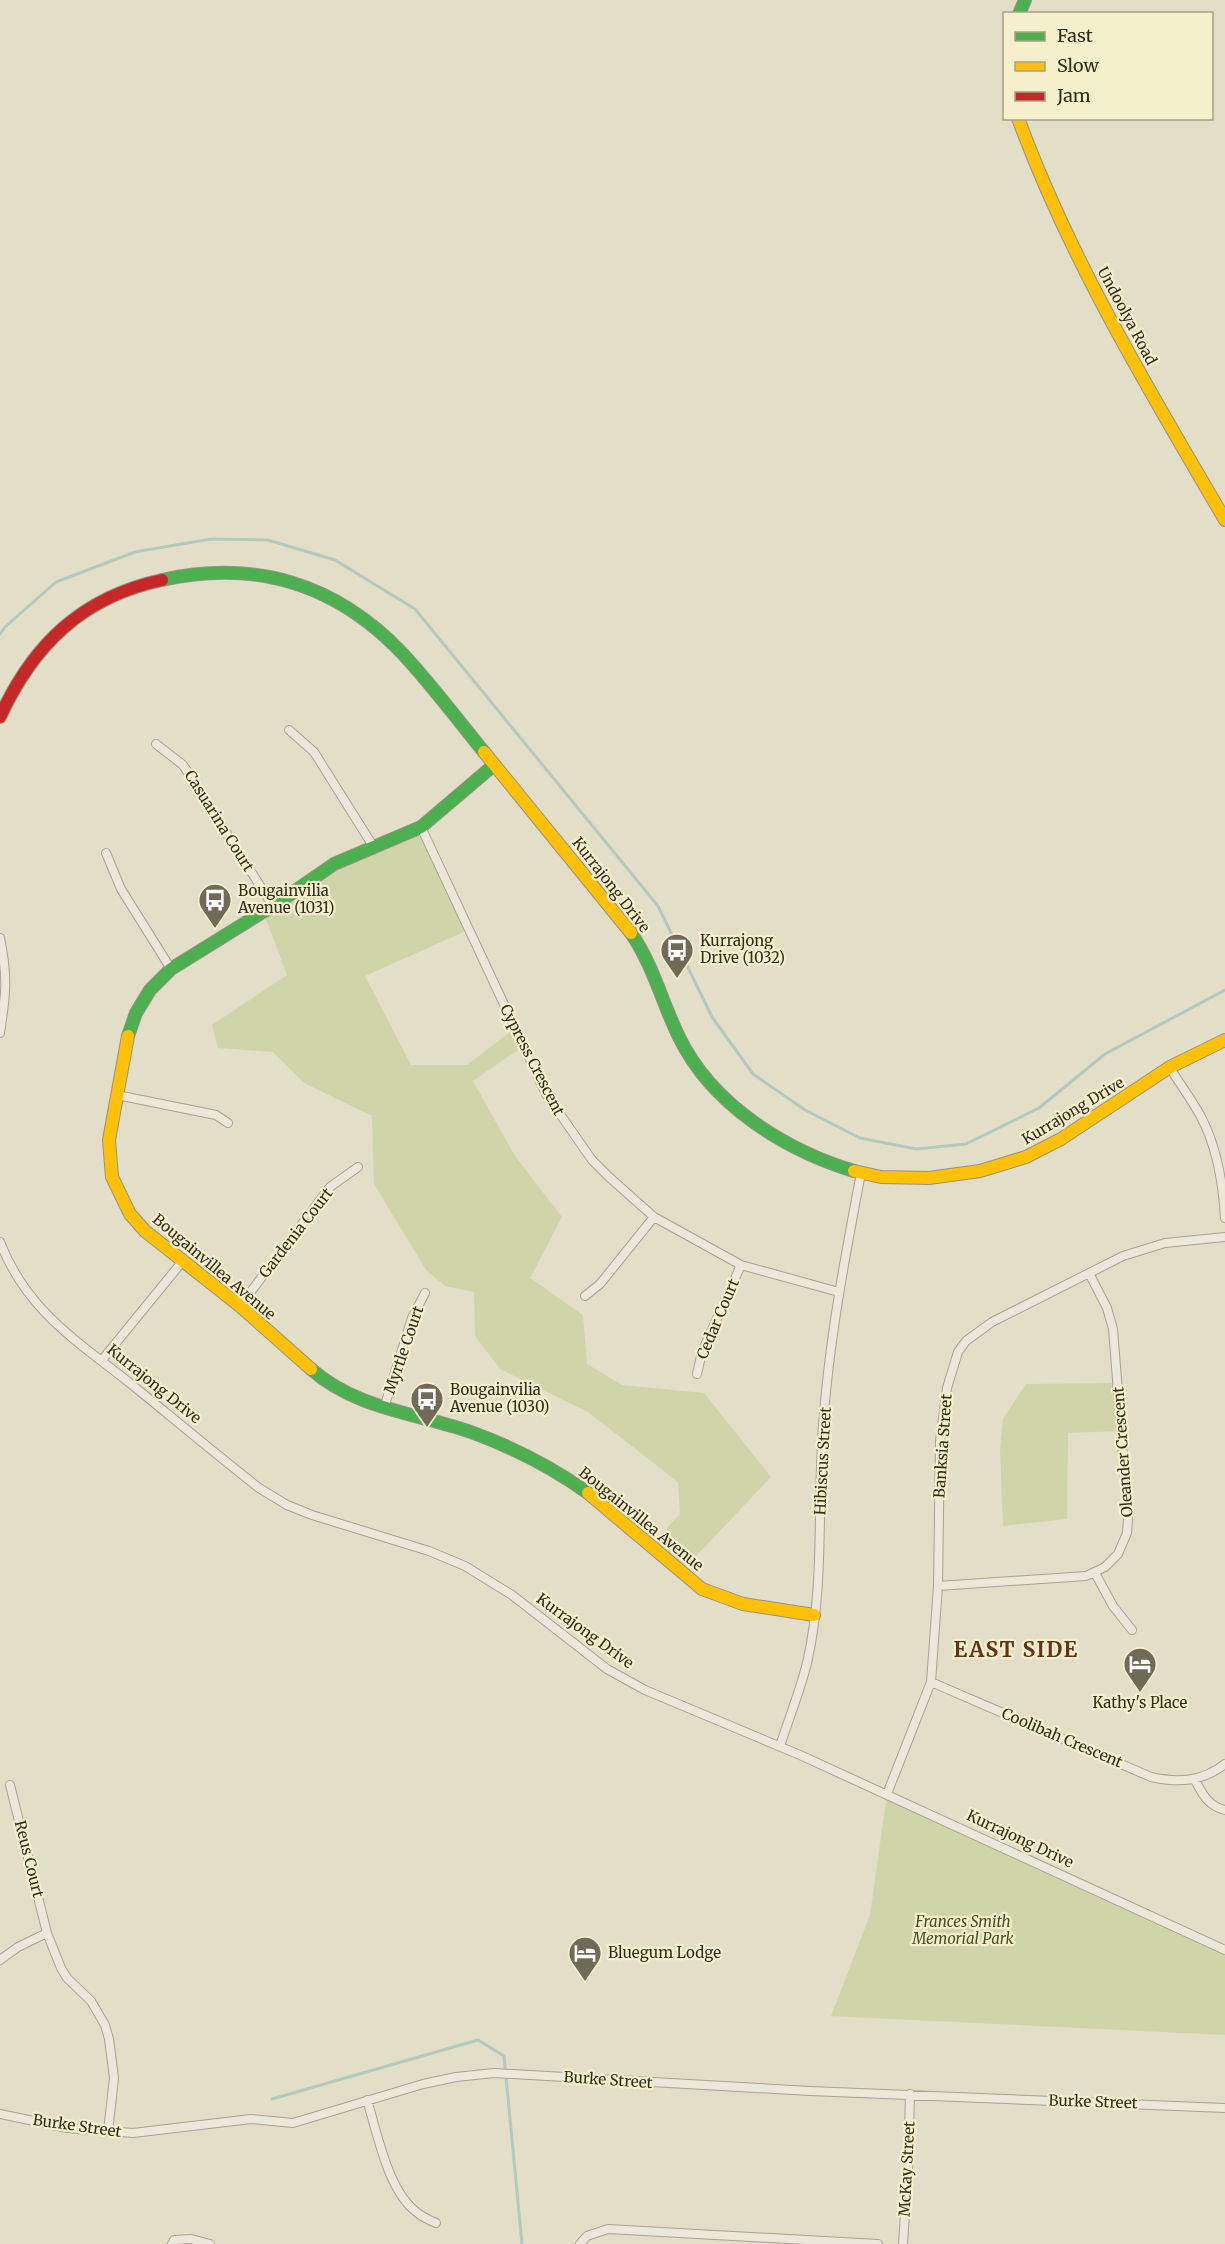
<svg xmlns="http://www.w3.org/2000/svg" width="1225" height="2244" viewBox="0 0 1225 2244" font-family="Merriweather,serif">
	<rect width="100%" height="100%" fill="#e3dec8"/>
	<!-- green -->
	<path fill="#cfd4a9" d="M421 827 468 930 365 976 411 1065H467L514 1029 522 1047 473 1081 515 1156 562 1217 530 1278 583 1315 587 1364 622 1385 704 1393 771 1477 681 1572 650 1546 680 1514 678 1482 588 1412 500 1369 475 1336 474 1292 445 1286 426 1270 374 1184 372 1116 304 1083 273 1052 218 1048 212 1025 287 975 263 911 334 864Z
		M1119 1383 1122 1431 1068 1433 1067 1519 1003 1526 1000 1450 1003 1419 1026 1384Z
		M887 1794 1225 1950V2035L831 2016 870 1915Z"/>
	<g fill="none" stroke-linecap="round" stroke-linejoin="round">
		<!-- stream -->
		<path stroke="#b4c9be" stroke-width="3" d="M0 634 5 627 56 582 135 552 211 539 268 540 335 560 415 609 658 906 712 1017 753 1074 805 1110 860 1138 916 1149 966 1144 1039 1108 1105 1054 1225 990
			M272 2099 478 2040 504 2056 522 2244"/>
		<defs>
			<path id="street" d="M289 730 314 752 373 846
				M156 744 183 765 273 906
				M421 827 546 1094 592 1160 609 1177 654 1217 741 1265 839 1292
				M106 853 121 889 171 969
				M0 938C8 976 6 995 0 1033
				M1170 1068C1180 1084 1191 1099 1200 1115 1217 1146 1223 1183 1225 1218
				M117 1095 216 1115 228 1123
				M0 1242C27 1311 76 1340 131 1384 174 1419 216 1454 259 1488L287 1505 312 1515 429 1551 465 1566 512 1595 607 1669 645 1690 800 1755 1225 1950
				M585 1296 600 1284 654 1217
				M240 1306 330 1187 358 1167
				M102 1360 182 1262
				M697 1374 702 1352 741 1265
				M384 1408 412 1318 425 1293
				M1095 1573 1113 1606 1132 1630
				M938 1586 1086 1576 1105 1567 1118 1554 1127 1533 1128 1518 1113 1329 1107 1308 1089 1273
				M931 1682 1151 1777C1178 1783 1202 1782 1225 1764
				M780 1746C789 1718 800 1691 807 1663 825 1585 817 1505 823 1426 829 1341 845 1257 861 1173
				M1195 1780C1203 1795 1208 1806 1225 1810
				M10 1785 47 1933 61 1968 67 1978 91 2001 105 2025 109 2039 114 2078 108 2132
				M887 1794 931 1682 938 1586 940 1441 947 1388 958 1352 966 1341 992 1322 1123 1256 1165 1243 1225 1237
				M0 1960 18 1947 47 1933
				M367 2100C378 2135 388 2193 419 2214 424 2218 430 2220 436 2223
				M0 2114 67 2128 133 2133 251 2119 293 2123 423 2084 456 2077 494 2073 810 2091 1225 2108
				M172 2244 174 2240 191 2239 210 2244
				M580 2244 587 2236 608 2229 878 2244
				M903 2244 908 2169 910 2094"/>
			<path id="fast" d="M1019 14 1025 0
				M162 580C255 559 336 584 402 653 431 684 457 719 484 752
				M631 933C653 965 662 1002 679 1037 712 1105 785 1150 854 1171
				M128 1036 136 1013 150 990 171 969 282 900 334 864 421 827 494 765
				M311 1369C356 1409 416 1413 471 1432 512 1447 553 1468 588 1493"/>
			<path id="slow" d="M1018 118C1070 260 1149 390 1225 520
				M484 752 631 933
				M128 1036 109 1140 112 1177 130 1214 145 1231 240 1306 311 1369
				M854 1171 881 1177 929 1178 980 1171 1026 1157 1061 1139 1170 1067 1225 1040
				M588 1493 702 1589 743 1604 814 1615"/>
			<path id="jam" d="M0 717C33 645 82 597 162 580"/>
		</defs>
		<!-- street casing -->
		<use href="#street" stroke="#a7a292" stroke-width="10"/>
		<!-- fast casing -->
		<use href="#fast" stroke="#979282" stroke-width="14"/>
		<!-- slow casing -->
		<use href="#slow" stroke="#979282" stroke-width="14"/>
		<!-- jam casing -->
		<use href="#jam" stroke="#979282" stroke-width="14"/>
		<!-- street -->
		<use href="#street" stroke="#ebe7da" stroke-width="8"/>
		<!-- fast -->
		<use href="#fast" stroke="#4caf50" stroke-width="12"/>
		<!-- slow -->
		<use href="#slow" stroke="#ffc107" stroke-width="12"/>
		<!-- jam -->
		<use href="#jam" stroke="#c62828" stroke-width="12"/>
	</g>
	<!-- icons -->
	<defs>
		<symbol id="bus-pin" viewBox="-11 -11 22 30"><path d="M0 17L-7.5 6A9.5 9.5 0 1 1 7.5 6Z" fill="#726a58" stroke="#f6efcc"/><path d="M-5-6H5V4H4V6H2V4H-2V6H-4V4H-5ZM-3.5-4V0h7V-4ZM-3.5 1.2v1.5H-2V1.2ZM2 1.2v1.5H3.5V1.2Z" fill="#fff"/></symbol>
		<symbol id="hotel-pin" viewBox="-11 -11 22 30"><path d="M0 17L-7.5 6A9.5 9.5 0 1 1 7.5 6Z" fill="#726a58" stroke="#f6efcc"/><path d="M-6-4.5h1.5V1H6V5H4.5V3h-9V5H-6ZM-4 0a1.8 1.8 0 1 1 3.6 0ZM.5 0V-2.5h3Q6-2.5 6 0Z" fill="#fff"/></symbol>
	</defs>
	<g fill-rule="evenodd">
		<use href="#bus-pin" x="196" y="881" width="38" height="52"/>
		<use href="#bus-pin" x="658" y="931" width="38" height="52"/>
		<use href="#bus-pin" x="408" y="1380" width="38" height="52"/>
		<use href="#hotel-pin" x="1121" y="1645" width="38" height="52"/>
		<use href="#hotel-pin" x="566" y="1934" width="38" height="52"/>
	</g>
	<g text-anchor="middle" stroke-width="4.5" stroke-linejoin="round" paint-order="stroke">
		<!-- street labels -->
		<g font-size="15" fill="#352b1b" stroke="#f6efcc">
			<text transform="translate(1127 316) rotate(62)" y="5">Undoolya Road</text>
			<text transform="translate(219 821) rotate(58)" y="5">Casuarina Court</text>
			<text transform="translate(611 885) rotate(52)" y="5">Kurrajong Drive</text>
			<text transform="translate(532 1060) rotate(63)" y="5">Cypress Crescent</text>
			<text transform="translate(1073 1111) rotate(-31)" y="5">Kurrajong Drive</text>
			<text transform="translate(296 1233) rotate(-52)" y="5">Gardenia Court</text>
			<text transform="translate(214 1267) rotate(40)" y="5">Bougainvillea Avenue</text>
			<text transform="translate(718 1319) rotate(-67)" y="5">Cedar Court</text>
			<text transform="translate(404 1350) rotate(-71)" y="5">Myrtle Court</text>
			<text transform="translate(154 1384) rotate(39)" y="5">Kurrajong Drive</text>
			<text transform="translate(943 1446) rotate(-86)" y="5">Banksia Street</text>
			<text transform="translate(1123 1452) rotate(-94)" y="5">Oleander Crescent</text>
			<text transform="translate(823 1461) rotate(-87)" y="5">Hibiscus Street</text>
			<text transform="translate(641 1519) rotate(39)" y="5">Bougainvillea Avenue</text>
			<text transform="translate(585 1631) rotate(36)" y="5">Kurrajong Drive</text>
			<text transform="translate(1062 1738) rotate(23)" y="5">Coolibah Crescent</text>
			<text transform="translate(1020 1839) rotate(25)" y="5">Kurrajong Drive</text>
			<text transform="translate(29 1859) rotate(76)" y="5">Reus Court</text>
			<text transform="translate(608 2080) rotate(4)" y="5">Burke Street</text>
			<text transform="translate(1093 2102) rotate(2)" y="5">Burke Street</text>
			<text transform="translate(77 2126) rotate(8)" y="5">Burke Street</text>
			<text transform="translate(907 2169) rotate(-87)" y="5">McKay Street</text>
		</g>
		<!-- poi labels -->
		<g font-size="15" fill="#352b1b" stroke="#f6efcc" text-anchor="start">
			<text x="238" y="896">Bougainvilia<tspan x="238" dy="17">Avenue (1031)</tspan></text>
			<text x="700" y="946">Kurrajong<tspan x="700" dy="17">Drive (1032)</tspan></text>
			<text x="450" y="1395">Bougainvilia<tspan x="450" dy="17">Avenue (1030)</tspan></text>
			<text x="1140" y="1708" text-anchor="middle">Kathy's Place</text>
			<text x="608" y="1958">Bluegum Lodge</text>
		</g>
		<!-- park labels -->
		<g font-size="15" font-style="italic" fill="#3f5221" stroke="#f6efcc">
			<text x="963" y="1927">Frances Smith<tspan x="963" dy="17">Memorial Park</tspan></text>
		</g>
		<!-- district labels -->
		<g font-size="21" font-weight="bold" letter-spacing="1.5" fill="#633219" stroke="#f6efcc">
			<text x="1016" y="1657">EAST SIDE</text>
		</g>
	</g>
	<!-- legend -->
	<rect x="1003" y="12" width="210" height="108" fill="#f6efcc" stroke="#a9a185" stroke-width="1.5"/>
	<rect x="1015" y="32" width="30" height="9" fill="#4caf50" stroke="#a9a185" stroke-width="1.5"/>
	<text x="1057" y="42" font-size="18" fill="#352b1b">Fast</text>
	<rect x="1015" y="62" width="30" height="9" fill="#ffc107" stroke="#a9a185" stroke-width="1.5"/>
	<text x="1057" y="72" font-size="18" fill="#352b1b">Slow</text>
	<rect x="1015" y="92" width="30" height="9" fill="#c62828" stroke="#a9a185" stroke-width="1.5"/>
	<text x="1057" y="102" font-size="18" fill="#352b1b">Jam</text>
</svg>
